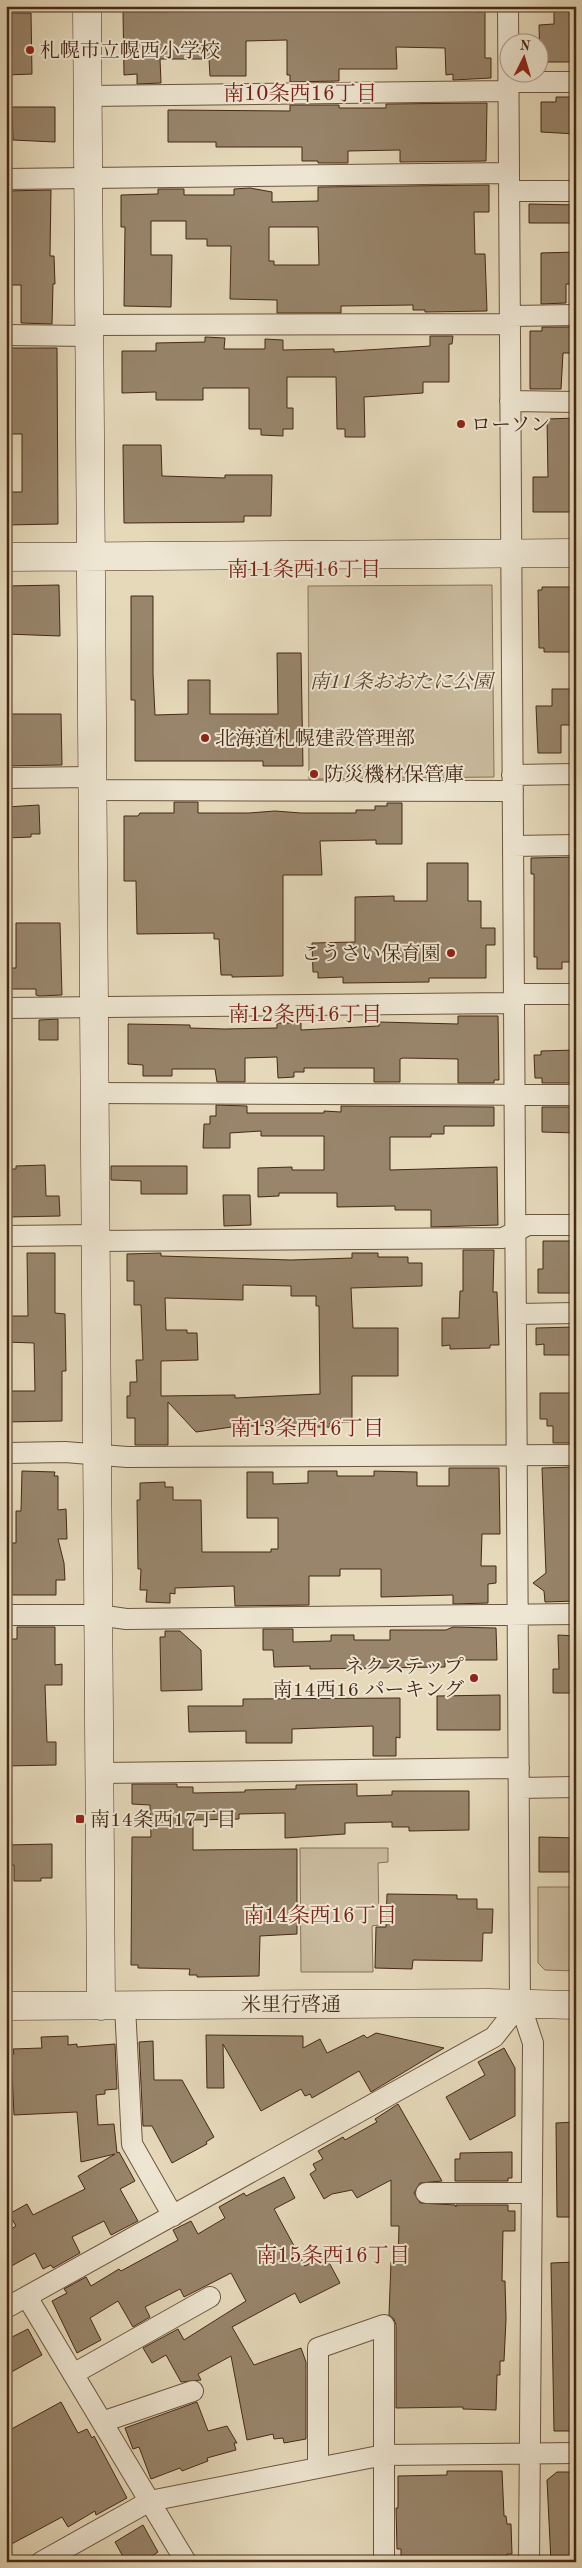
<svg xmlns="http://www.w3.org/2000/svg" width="582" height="2568" viewBox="0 0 582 2568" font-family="'Old Standard TT','Noto Serif JP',serif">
	<rect width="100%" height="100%" fill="#e5d9ba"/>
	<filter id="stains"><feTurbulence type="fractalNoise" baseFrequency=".004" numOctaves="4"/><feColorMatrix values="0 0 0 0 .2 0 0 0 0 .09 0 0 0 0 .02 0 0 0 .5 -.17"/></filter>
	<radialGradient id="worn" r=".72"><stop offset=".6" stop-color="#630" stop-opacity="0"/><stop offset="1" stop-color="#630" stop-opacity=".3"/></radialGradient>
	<!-- green -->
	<path fill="#cabb9e" stroke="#88725a" d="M492 585 494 777 309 779 308 586Z
		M300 1848H388V1862L378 1863 379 1925 372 1926 373 1972H301Z
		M538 1887H576V1971L545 1970 538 1963Z"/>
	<!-- building -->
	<path fill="#98856b" stroke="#452916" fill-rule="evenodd" d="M167 6H474V12H485V58H491V78L453 80V74L446 75 445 48 396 47 397 69H339V81L290 82V75H287V40L246 41V76H210L209 59H160L161 83 137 84V74L124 75 123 12H167Z
		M554 6H576V62H540L539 25 554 24Z
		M6 13H31L32 74 6 75Z
		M556 97H576V134L541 132V102H556Z
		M487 103 486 161 400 162V150L348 151V163H318V161H302V147H216V142H168V110L290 111V105H339V108H386V104Z
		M12 107H55V142L13 140Z
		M489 185V212H474L475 254H485L487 311 425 312V310H413V305L341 306V313H277V300L230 299 231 246H207V239H186V221H151V255H172L171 307 124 306 125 227H121V195L158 194V189H184V195H234V189L250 188 272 192V202L318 201V187ZM269 227H318L319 265H274V261H269Z
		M51 190 50 256H54L55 284H53L52 324 21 323V285H6V191Z
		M529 204 576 205V223H529Z
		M576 252V284H566V303L541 304V253Z
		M542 327H576V353H563L561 389H530V331H542Z
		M430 336H453L452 344H449V382H423V393L364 397 365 437H345V429H337L336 377H287V408H293V429H283V436L261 435V429H249V388H203V400H156V392L122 393V351H156V343L205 342V337L225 338 224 349H265V339L283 340V350L334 349V352L430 346Z
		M10 348H57L58 524 6 525V492H22V434H8Z
		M576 418V512H533V477H548L547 419Z
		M123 445H161L162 476 225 478V475H272L271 516H244V522L124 523Z
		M59 585 60 636 6 634V586Z
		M542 587H576V652H544V648H539L538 590H542Z
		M131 596H153V674L155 715 188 714V680H210V714H278L277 653H301L303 766H263V761H135V700H131Z
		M552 689H576V717H571V725H561V753H538L536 706H552Z
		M6 714H61L62 765 6 766Z
		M174 802H198V813H249L275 811 301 813H356V810H375V806H387V803H402V844H376V840L320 841 322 875H283V976L232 977V975H221L219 939H214V933L137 934 136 881H124V816H138L140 813H174Z
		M39 805 40 834H31V837L6 838V807Z
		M576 857V962H562V969H537V957H534V874H531V858Z
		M427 863H468V901H481V928H495V945H486V978H429V982L343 983V977L318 978V972H313L312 943 355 942V897L394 896V901H427Z
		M16 923H60L62 995 39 996 36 995V989H6V968H16Z
		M458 1016H498L499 1080H494V1083H458V1059L403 1058 400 1059V1082H374V1068H304V1072H294V1077L278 1078 277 1057 245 1058V1082H217L215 1069H172V1076H143V1065L128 1064V1024L190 1025V1028L224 1029 277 1028V1023H301V1030L379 1026V1022L458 1024Z
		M58 1019V1040H39V1020Z
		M576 1050V1083H542V1078H535L534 1055H541V1051Z
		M216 1105 247 1106V1113H324V1111L341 1112V1106L494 1107V1126H444V1134H431V1137H390V1170L497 1167 498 1225 431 1227V1210H395V1206L337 1207V1193H279V1196L258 1197V1168L292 1167V1170H324V1136H261V1131L230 1133V1148H203L204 1124H210V1116H216Z
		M542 1107H576V1133L542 1132Z
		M45 1165 46 1196H59L60 1216 6 1217V1169H16V1166Z
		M111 1166H187V1194H141V1181L111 1180Z
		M223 1195H250L251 1225 224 1226Z
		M543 1241H576V1266H572V1293H538V1269H543Z
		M463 1250H494L493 1292H497L499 1345H490V1348L450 1349V1345L442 1346V1318H459L460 1291H463Z
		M27 1253H55V1313L65 1314 66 1371H62V1421L6 1422V1391H35L34 1343 6 1342V1316H28Z
		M161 1253V1256L291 1260 352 1258V1253H378V1257H408V1263H422V1286L351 1288 353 1328H398V1376H352V1422L330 1423V1427H306V1429H276V1425L232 1427 196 1432 168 1402V1445H135V1418H127V1396H130V1382H137L136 1360H143L141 1305H134V1281H127V1254ZM243 1285 291 1286V1296H316V1306H319L320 1394 235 1398V1395L161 1396V1361L198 1360 197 1333H187V1330H166L165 1298 243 1300Z
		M575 1327V1355H544V1344L536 1345V1328Z
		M540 1393H576V1430H574V1440H570L571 1443H553V1426H547V1419H540Z
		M571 1467 576 1601 545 1602 544 1591 533 1583 546 1573 542 1468Z
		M449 1468H499L500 1534H482L481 1566H496V1583L488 1584V1603L453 1604V1595L381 1597V1569H340V1576H309V1605L235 1606 234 1586 175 1588V1594L170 1593V1603L146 1602 147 1590H140L141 1569H138L137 1500H140V1483L165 1482V1487H173V1500H201L202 1552H271V1549H278V1518H247V1472H273V1484L308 1483V1471H337V1476H374V1471L417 1472V1486H449Z
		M22 1471 55 1472 54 1476H58V1510L66 1509 67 1539H58L64 1563 65 1580H56V1595H12V1543H16V1511H21Z
		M17 1627H55V1665L62 1664V1685H45L47 1742H56V1765L6 1766V1639H17Z
		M453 1627 496 1628 497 1660H445V1667L310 1669V1666L274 1667 273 1650H263V1629H293V1642L331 1641V1635H354V1640H390V1630H446Z
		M165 1631H180L201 1650 202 1690 161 1691 160 1637H165Z
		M558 1635 576 1636V1693H553V1669H559Z
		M500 1695V1730H437V1696Z
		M400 1698V1738L396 1737V1756H373V1726L292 1729V1743H246V1731L189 1732 188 1706H243V1699Z
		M132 1784H177V1787H193V1793L245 1792V1790L296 1789V1785L357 1784V1796L392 1795V1791H469V1830L409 1831V1827H392V1822L345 1823V1834L285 1838V1813L239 1814V1819L193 1820V1850L297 1849V1934L260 1936 259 1976 197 1977V1975H189L190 1969 138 1968V1965H131L132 1837H151L150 1805 132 1804Z
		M539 1837 576 1838V1872H539Z
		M52 1844V1878H41V1881H14V1865H6V1845Z
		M387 1894 457 1895V1899H477V1909H493L492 1933H483L482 1961 413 1960 412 1969 375 1968 376 1927H386Z
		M376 2033 444 2048 371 2092 359 2071 312 2098 310 2094 305 2096 301 2089 261 2111 223 2044 224 2088H207L206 2035 303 2036V2048L320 2039 327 2053 364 2035 367 2038Z
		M68 2036V2045L77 2044V2047L115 2044 117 2089 105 2090V2094L96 2095 98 2125 114 2124 117 2153 119 2152 135 2181 120 2189 138 2221 111 2235 104 2221 72 2237 80 2253 53 2268 51 2265 43 2269 35 2253 6 2269V2232L16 2226 9 2214 27 2204 33 2215 85 2189 78 2176 115 2154 81 2162 77 2112 14 2115 11 2054H14L13 2049 42 2048 41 2037Z
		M153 2041 154 2080H182L214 2137 206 2142 207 2144 172 2163 152 2126H143L139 2042Z
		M504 2048 515 2068V2116L470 2140 446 2097 485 2075 478 2062Z
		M398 2104 442 2181 420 2183 414 2193 420 2203 455 2205 456 2207V2205H508V2211H515V2231H503L502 2281H505L506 2319 504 2361H500V2375H497L496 2410 463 2409V2407L396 2408V2325L394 2319 389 2315 391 2262H398L399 2226H391V2180L357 2198 352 2190 332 2194 324 2199 310 2174 316 2170 313 2164 323 2159 318 2151 343 2137 345 2140 377 2122 375 2119Z
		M576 2122V2217H557L556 2123Z
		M512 2152V2178H508V2181H455V2159H460V2153Z
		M284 2177 295 2198 274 2209 305 2266 325 2255 340 2283 300 2303 295 2293 232 2327 254 2365 301 2348 306 2362V2439L284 2443 283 2438 274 2439 273 2434 247 2440 231 2356 198 2374 201 2380 181 2382 166 2355 152 2363 143 2348 178 2329 184 2340 246 2301 231 2273 184 2297 180 2289 145 2307 150 2317 133 2327 118 2301 90 2318 101 2340 77 2353 52 2301 67 2293 64 2289 86 2277 91 2286 119 2269 121 2271 178 2240 173 2230 191 2221 198 2234 225 2218 219 2207 244 2193 246 2196Z
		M576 2262V2431H554L551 2263Z
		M28 2329 42 2355 6 2375V2340Z
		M61 2402 78 2433 87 2429 92 2438 94 2436 127 2498 96 2515 95 2511 68 2527 62 2517 6 2547V2432Z
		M197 2402 208 2431 227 2426 237 2443H234L236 2450 207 2458 208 2461 182 2471 180 2468 151 2479 139 2447 133 2449 125 2428Z
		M447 2471H502L504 2516H506L507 2524H511L512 2554H507V2562H401V2549H397L396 2508H398V2476L447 2475Z
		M557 2472H576V2562H551L547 2480Z
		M143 2525 158 2552 143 2562H126L115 2542Z"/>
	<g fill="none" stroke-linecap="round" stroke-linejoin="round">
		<defs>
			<path id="street" d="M508 6 520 2004 533 2043 529 2562
				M508 82H576
				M88 96 508 91
				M6 179 509 173
				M509 191H576
				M510 316 576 315
				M90 325 510 324
				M6 335 90 336
				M510 401 576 402
				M512 775 576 774
				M6 778 92 777
				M92 790 513 791
				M513 846 576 845
				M514 994H576
				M6 1008 514 1003
				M94 1093 576 1095
				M6 1236 95 1235
				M95 1241 503 1238 528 1225H576
				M516 1314 576 1313
				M6 1453 65 1452 127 1457 576 1455
				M6 1615H98L126 1619 576 1614
				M99 1773 519 1768
				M519 1788 576 1787
				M125 2006 132 2144 173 2216
				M426 2193H532
				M27 2297 186 2562
				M6 2308 494 2037 520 2004
				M73 2374 210 2297
				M102 2422 193 2391
				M318 2468V2348L384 2325V2562
				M41 2562 150 2501 160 2499 384 2455 576 2453"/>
			<path id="secondary" d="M87 6 101 2006
				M6 557 576 553
				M6 2006 488 2003 576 2005"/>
		</defs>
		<!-- street casing -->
		<use href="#street" stroke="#6d553f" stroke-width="22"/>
		<!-- secondary casing -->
		<use href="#secondary" stroke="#452916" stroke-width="29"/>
		<!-- street -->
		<use href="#street" stroke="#eee6d2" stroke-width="20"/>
		<!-- secondary -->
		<use href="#secondary" stroke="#eee6d2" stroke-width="28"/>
	</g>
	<!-- markers -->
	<g fill="#8f2418" stroke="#eee6d2" stroke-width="2">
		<circle cx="30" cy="50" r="5"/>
		<circle cx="461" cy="424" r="5"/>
		<circle cx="205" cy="738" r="5"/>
		<circle cx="314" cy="774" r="5"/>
		<circle cx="451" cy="953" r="5"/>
		<circle cx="474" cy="1678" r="5"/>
		<rect x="75" y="1814" width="10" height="10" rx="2.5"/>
	</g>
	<g text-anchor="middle" stroke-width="4" stroke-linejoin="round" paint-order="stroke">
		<!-- poi labels -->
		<g font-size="20" fill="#452916" stroke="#eee6d2" text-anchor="start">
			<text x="40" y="57">札幌市立幌西小学校</text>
			<text x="471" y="431">ローソン</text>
			<text x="215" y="745">北海道札幌建設管理部</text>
			<text x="324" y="781">防災機材保管庫</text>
			<text x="441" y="960" text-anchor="end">こうさい保育園</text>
			<text x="464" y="1673" text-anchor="end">ネクステップ<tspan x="464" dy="23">南14西16 パーキング</tspan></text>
			<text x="90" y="1826">南14条西17丁目</text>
		</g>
		<!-- park labels -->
		<g font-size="20" font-style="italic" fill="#604631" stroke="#eee6d2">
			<text x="401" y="688">南11条おおたに公園</text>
		</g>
		<!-- street labels -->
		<g font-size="20" fill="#452916" stroke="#eee6d2">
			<text x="291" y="2011">米里行啓通</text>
		</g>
		<!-- neighbourhood labels -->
		<g font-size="21" fill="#7a1f14" stroke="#eee6d2">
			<text x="300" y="100">南10条西16丁目</text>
			<text x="304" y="576">南11条西16丁目</text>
			<text x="305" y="1021">南12条西16丁目</text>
			<text x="307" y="1435">南13条西16丁目</text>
			<text x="320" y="1922">南14条西16丁目</text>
			<text x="333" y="2262">南15条西16丁目</text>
		</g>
	</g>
	<!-- margin -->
	<rect width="582" height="2568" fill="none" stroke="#e5d9ba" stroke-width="25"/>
	<rect x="8" y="8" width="567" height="2553" fill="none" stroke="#452916" stroke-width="2.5"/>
	<rect x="12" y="12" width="557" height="2543" fill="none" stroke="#452916"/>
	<!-- north arrow -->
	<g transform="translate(524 58) rotate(5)"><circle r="24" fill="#eee6d2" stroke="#aa9a87"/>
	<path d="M0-4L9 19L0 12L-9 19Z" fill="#8f2418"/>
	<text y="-8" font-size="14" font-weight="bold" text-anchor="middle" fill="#452916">N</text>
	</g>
	<rect width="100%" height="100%" filter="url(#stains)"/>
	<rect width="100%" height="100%" fill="url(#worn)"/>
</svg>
